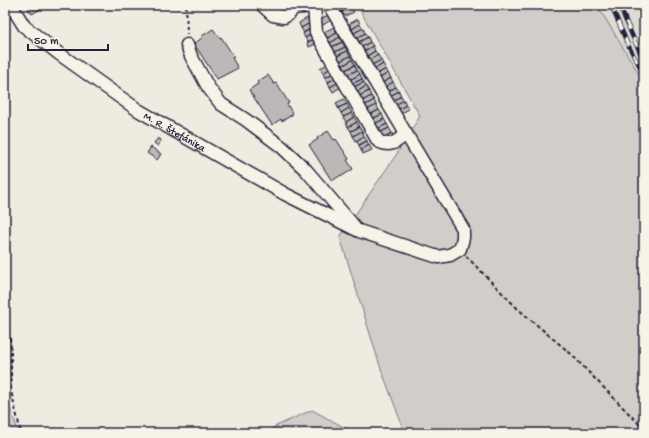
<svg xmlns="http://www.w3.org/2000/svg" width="649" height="438" viewBox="0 0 649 438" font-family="'Gochi Hand',sans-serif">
	<rect width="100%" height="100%" fill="#eeebe1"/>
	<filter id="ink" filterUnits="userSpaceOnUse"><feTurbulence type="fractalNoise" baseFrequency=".025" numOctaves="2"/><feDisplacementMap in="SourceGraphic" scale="8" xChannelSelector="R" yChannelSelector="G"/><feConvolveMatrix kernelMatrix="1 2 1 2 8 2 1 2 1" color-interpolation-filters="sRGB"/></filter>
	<g filter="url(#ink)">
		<!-- built -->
		<path fill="#dfdcd4" d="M597 5H644V82Z"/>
		<!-- green -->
		<path fill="#d1cdc9" stroke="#7a7882" d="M357 5H597L644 82V433H405L380 366 340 237 396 155 420 116Z
			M5 395 19 433H5Z
			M312 410 355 433H271L274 427Z"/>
		<!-- building -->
		<path fill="#bbb8b7" stroke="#22223b" d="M26 5H47L32 14Z
			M344 5H350L351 7 342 12 340 7Z
			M351 7 354 12 345 16 342 12Z
			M328 15 331 20 323 25 320 20Z
			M307 18 310 23 301 28 299 23Z
			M358 19 360 24 352 29 349 24Z
			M310 23 312 28 304 33 301 28Z
			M360 24 363 28 354 33 352 29Z
			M334 27 337 33 327 38 324 32Z
			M311 28 313 33 305 38 303 33Z
			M363 28 365 33 357 38 354 33Z
			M213 29 220 38 221 37 234 57 232 58 238 68 217 79 194 44 203 37 202 36Z
			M313 33 316 38 308 42 305 38Z
			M337 33 340 37 330 43 327 38Z
			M365 33 368 37 359 42 357 38Z
			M340 37 342 42 332 47 330 43Z
			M368 37 370 42 362 47 359 42Z
			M315 38 318 43 309 47 307 43Z
			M342 42 345 47 335 52 332 47Z
			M370 42 373 46 364 51 362 47Z
			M373 46 375 51 367 56 364 51Z
			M345 47 347 51 337 56 335 52Z
			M347 51 350 56 340 61 337 56Z
			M375 51 378 55 369 60 367 56Z
			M378 55 381 60 372 65 369 60Z
			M350 56 352 60 342 66 340 61Z
			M352 60 355 65 345 70 342 66Z
			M381 60 383 64 375 69 372 65Z
			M328 64 331 68 323 73 320 68Z
			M383 64 386 69 377 74 375 69Z
			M355 65 357 70 347 75 345 70Z
			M331 68 333 73 325 78 323 73Z
			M386 69 388 73 380 78 377 74Z
			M357 70 360 74 350 80 347 75Z
			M333 73 336 78 328 82 325 78Z
			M388 73 391 78 382 83 380 78Z
			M360 74 362 79 352 84 350 80Z
			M268 75 274 84 276 83 289 103 287 104 293 114 282 121 281 119 272 125 249 90 258 84 257 82Z
			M336 78 339 82 330 87 328 82Z
			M391 78 393 82 385 87 382 83Z
			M362 79 364 82 354 87 352 84Z
			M339 82 341 87 333 92 330 87Z
			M364 82 366 86 357 92 354 87Z
			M393 82 396 87 387 92 385 87Z
			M366 86 369 91 359 96 357 92Z
			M396 87 399 91 390 96 387 92Z
			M369 91 371 96 362 101 359 96Z
			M399 91 401 96 392 101 390 96Z
			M371 96 374 100 364 106 362 101Z
			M401 96 404 100 395 105 392 101Z
			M344 99 347 104 338 108 336 103Z
			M374 100 376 105 367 110 364 106Z
			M404 100 406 105 397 110 395 105Z
			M347 104 349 108 341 113 338 108Z
			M376 105 379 110 369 115 367 110Z
			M406 105 409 109 400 114 397 110Z
			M349 108 352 113 343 117 341 113Z
			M379 110 382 114 372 119 369 115Z
			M352 113 354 117 346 122 343 117Z
			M382 114 384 119 374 124 372 119Z
			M354 117 357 122 348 127 346 122Z
			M384 119 387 124 377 129 374 124Z
			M357 122 359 127 351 131 348 127Z
			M387 124 389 128 379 133 377 129Z
			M359 127 362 131 353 136 351 131Z
			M389 128 392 133 382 138 379 133Z
			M328 131 334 140 336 139 349 159 347 160 353 169 342 176 341 175 332 181 309 145 318 139 317 138Z
			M362 131 364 136 356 141 353 136Z
			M392 133 394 137 384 143 382 138Z
			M364 136 367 141 359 145 356 141Z
			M158 138 161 140 158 146 154 143Z
			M367 141 369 145 361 150 359 145Z
			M369 145 372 150 363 154 361 150Z
			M151 147 161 154 157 160 147 153Z"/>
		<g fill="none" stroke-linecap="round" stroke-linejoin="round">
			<defs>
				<g id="minor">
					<path id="s1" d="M11 5 24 26 58 53 138 110 285 194 359 231 438 257 450 255 460 249 463 238V229L329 5"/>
					<path d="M262 5 273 15 284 17 290 13 292 8 314 6"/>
					<path d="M314 5 316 32 378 141C391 148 396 142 406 134"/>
					<path d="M187 45 191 56 208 87 221 104 246 120 282 147 306 170 353 225"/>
				</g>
			</defs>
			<!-- minor casing -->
			<use href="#minor" stroke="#22223b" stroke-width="15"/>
			<!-- path -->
			<path stroke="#22223b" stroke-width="2" stroke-dasharray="4 3" stroke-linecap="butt" d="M186 5 187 34
				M466 256 518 309 570 353 644 429
				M5 317 9 332 11 348V391L21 433"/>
			<!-- minor -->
			<use href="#minor" stroke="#f7f3e8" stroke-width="12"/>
			<defs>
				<path id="rail" d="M611 5 628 45 644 74
					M619 5 635 42 644 60"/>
			</defs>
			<!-- rail casing -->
			<use href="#rail" stroke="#22223b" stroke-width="4.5"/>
			<!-- rail -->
			<use href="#rail" stroke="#f7f3e8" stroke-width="3" stroke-dasharray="9" stroke-linecap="butt"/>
		</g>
	</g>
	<g text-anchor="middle" stroke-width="4" stroke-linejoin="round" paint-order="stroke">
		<!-- street labels -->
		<g font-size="11" fill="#22223b" stroke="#f7f3e8">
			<text dy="4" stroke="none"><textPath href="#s1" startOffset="209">M. R. Štefánika</textPath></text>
		</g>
	</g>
	<!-- margin -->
	<rect width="649" height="438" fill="none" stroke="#f7f3e8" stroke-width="20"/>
	<rect x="10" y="10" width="629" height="418" fill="none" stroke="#22223b" stroke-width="1.5" filter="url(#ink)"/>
	<!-- scale -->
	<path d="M28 44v6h80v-6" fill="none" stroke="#22223b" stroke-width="2"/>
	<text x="34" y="44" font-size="12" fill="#22223b" stroke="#f7f3e8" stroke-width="3" paint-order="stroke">50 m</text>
</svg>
